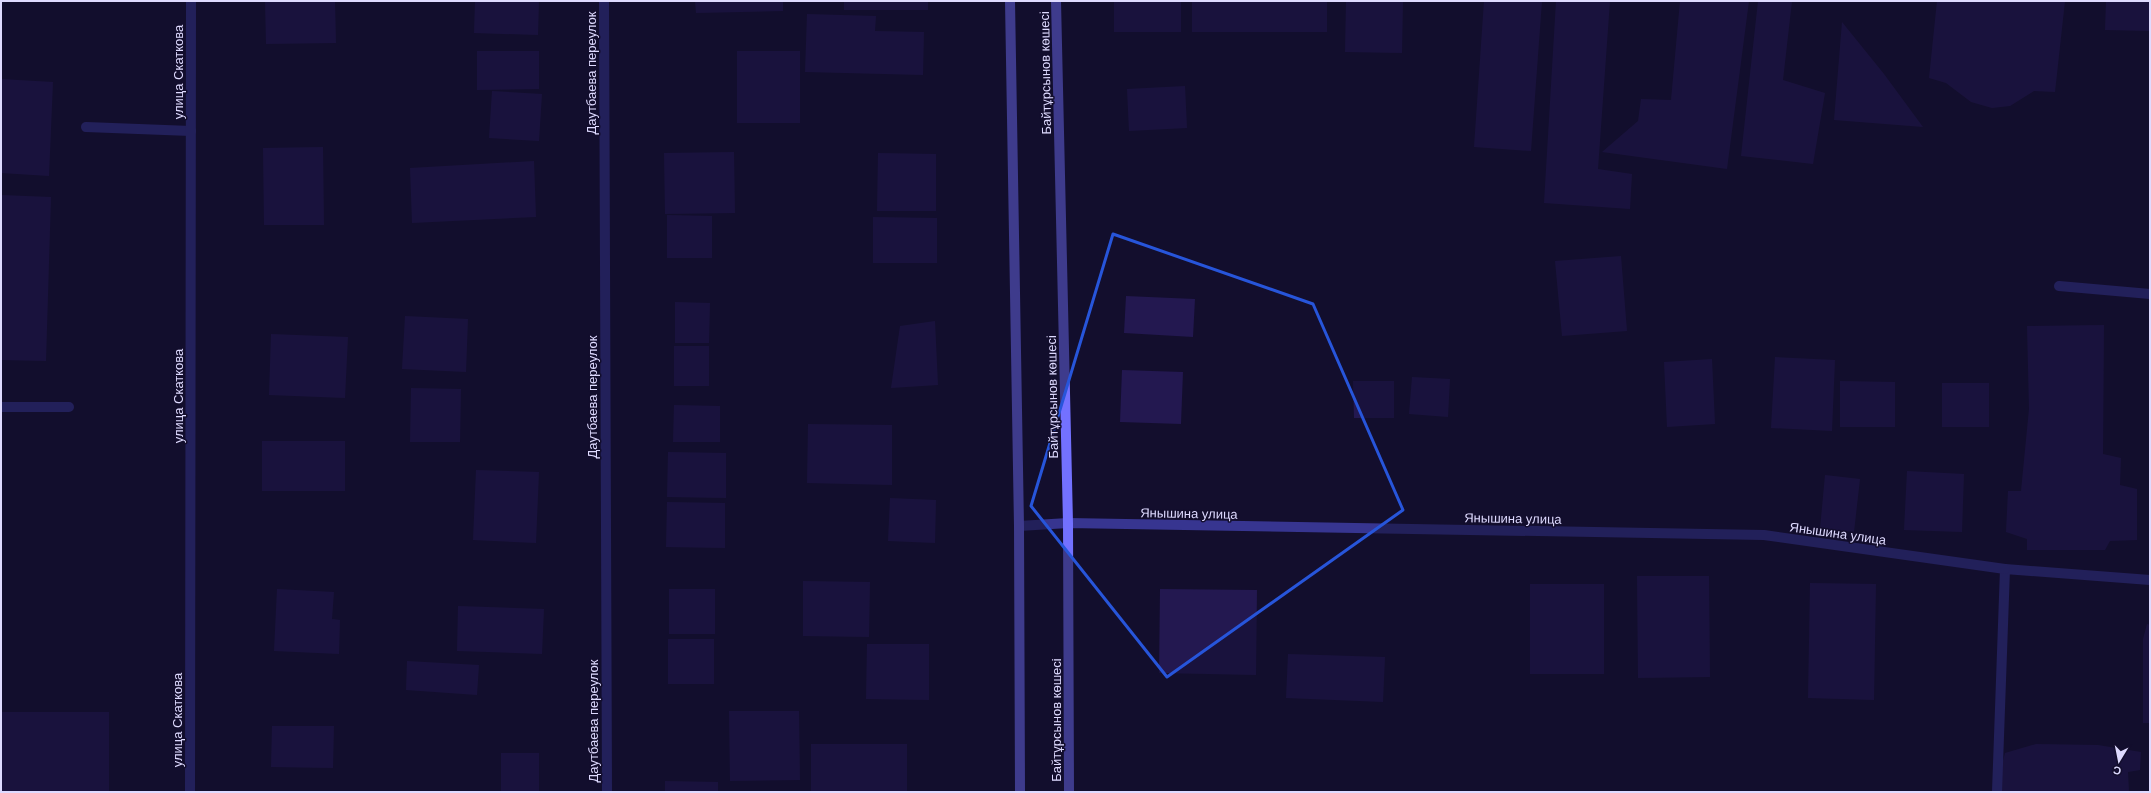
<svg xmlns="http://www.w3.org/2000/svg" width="2151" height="793" viewBox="0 0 2151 793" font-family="Arial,sans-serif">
	<rect width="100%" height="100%" fill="#130e2d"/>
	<!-- building -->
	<path fill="#231850" d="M265 1H335L336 43 266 44Z
		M475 1H539L538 35 474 33Z
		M695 1H783V11L696 13Z
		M844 1H928V10H844Z
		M1114 1H1181V32H1114Z
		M1192 1H1327V32H1192Z
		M1346 1H1403L1402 53 1345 52Z
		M1484 1H1542L1531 151 1474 147Z
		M1556 1H1610L1598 169 1632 174 1630 209 1544 203Z
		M1680 1H1749L1727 169 1602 152 1638 121 1641 99 1671 100Z
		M1758 1H1792L1783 80 1825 93 1813 164 1741 156Z
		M1937 1H2065L2055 92 2034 91 2010 106 1992 108 1971 102 1946 83 1929 78Z
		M2106 1H2150V31L2105 30Z
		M807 14 876 16 875 31 924 32 923 75 805 72Z
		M1842 22 1884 74 1923 127 1834 120Z
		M477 51H539V89L477 90Z
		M737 51H800V123H737Z
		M1 79 53 82 49 176 1 173Z
		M1185 86 1187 128 1129 131 1127 89Z
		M492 91 542 94 539 141 489 138Z
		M323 147 324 225H264L263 148Z
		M734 152 735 213 665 214 664 153Z
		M878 153 936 154V211H877Z
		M534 161 536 217 412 223 410 168Z
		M1 195 51 197 46 361 1 360Z
		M667 215 712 216V258H667Z
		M873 217 937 218V263H873Z
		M1621 256 1627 331 1562 336 1555 261Z
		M1126 296 1195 299 1193 337 1124 333Z
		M675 302 710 303 709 343H675Z
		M405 316 468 319 466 372 402 369Z
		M935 321 938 385 891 388 900 326Z
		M2104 325 2103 454 2121 458 2120 485 2137 489V540L2110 541 2105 550H2027V539L2006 532 2008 491H2021L2029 409 2027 326Z
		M271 334 348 337 345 398 269 395Z
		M674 346H709V386H674Z
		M1775 357 1835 360 1832 431 1771 428Z
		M1712 359 1715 424 1667 427 1664 362Z
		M1122 370 1183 372 1181 424 1120 422Z
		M1412 377 1450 379 1448 417 1409 414Z
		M1353 381H1394V418H1354Z
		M1840 381 1895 382V427H1840Z
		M1942 383H1989V427H1942Z
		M411 388 461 389 460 442H410Z
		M674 405 720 406V442H673Z
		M808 424 892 425V485L807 483Z
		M262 441H345V491H262Z
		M668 452 726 453V498L667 497Z
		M476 470 539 472 536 543 473 540Z
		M1907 471 1964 474 1962 532 1904 530Z
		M1825 475 1860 479 1854 532 1820 529Z
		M890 498 936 500 935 543 888 541Z
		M667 502 725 503V548L666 547Z
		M1637 576H1709L1710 677 1638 678Z
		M803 581 870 582 869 637 803 636Z
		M1810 583 1876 584 1874 700 1808 698Z
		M1530 584H1604V674H1530Z
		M277 589 334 592 332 619 340 620 339 654 274 651Z
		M669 589H715V634H669Z
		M1160 589 1257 590 1256 675 1159 673Z
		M458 606 544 609 542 654 457 651Z
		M2147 624 2150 625V723H2143V639Z
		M668 639H714V684H668Z
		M867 644H929V700L866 699Z
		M1288 654 1385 657 1383 702 1286 698Z
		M407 661 479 665 477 695 406 690Z
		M729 711H799L800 780 730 781Z
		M1 712H109V792H1Z
		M272 726H334L333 768 271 767Z
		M811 744H907V792H811Z
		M2036 744 2098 745 2141 752 2140 770 2128 772 2129 792H2000L1998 780 2005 753Z
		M501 753H539V792H501Z
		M665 781 718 782V792H665Z"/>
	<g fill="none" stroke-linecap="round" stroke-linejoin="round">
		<!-- service -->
		<path stroke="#373590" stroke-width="10" d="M86 127 191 131
			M2059 286 2150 294
			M1 407H69
			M1997 792 2005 569 2150 580"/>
		<!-- minor -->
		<path stroke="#373590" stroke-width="10" d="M604 1 607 792
			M1019 526 1068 523 1764 535 2005 569
			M190 792 191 1"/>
		<!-- secondary -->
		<path stroke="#7371ff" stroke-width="10" d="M1010 1 1019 526 1020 792
			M1056 1 1068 523 1069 792"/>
	</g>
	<!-- marked area -->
	<path d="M0 0H2151V793H0ZM1113 234 1313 304 1403 510 1167 677 1031 506Z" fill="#130e2d" fill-opacity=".55" fill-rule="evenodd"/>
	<path fill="none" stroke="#2755da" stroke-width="3" stroke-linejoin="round" d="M1113 234 1313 304 1403 510 1167 677 1031 506Z"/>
	<g text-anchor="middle" stroke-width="3" stroke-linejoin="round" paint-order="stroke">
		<!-- street labels -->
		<g font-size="13" fill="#dedaff" stroke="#130e2d">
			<text transform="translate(178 72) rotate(-90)" y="5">улица Скаткова</text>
			<text transform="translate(591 73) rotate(-90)" y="5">Даутбаева переулок</text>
			<text transform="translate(1045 73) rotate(-91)" y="5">Байтұрсынов көшесі</text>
			<text transform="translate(178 396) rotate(-90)" y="5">улица Скаткова</text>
			<text transform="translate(592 397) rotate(-90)" y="5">Даутбаева переулок</text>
			<text transform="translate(1052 397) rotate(-91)" y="5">Байтұрсынов көшесі</text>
			<text transform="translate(1189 513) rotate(1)" y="5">Янышина улица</text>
			<text transform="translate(1513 518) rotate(1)" y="5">Янышина улица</text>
			<text transform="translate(1838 533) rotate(8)" y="5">Янышина улица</text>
			<text transform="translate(177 720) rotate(-90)" y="5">улица Скаткова</text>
			<text transform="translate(1056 720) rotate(-90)" y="5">Байтұрсынов көшесі</text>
			<text transform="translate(593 721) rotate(-90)" y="5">Даутбаева переулок</text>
		</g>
	</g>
	<!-- border -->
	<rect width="2151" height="793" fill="none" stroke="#dedaff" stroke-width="4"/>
	<!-- north arrow -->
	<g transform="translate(2119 761) rotate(190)" stroke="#130e2d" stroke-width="3" paint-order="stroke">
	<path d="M0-3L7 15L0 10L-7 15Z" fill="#dedaff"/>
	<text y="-6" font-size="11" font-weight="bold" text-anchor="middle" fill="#dedaff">С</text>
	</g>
</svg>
